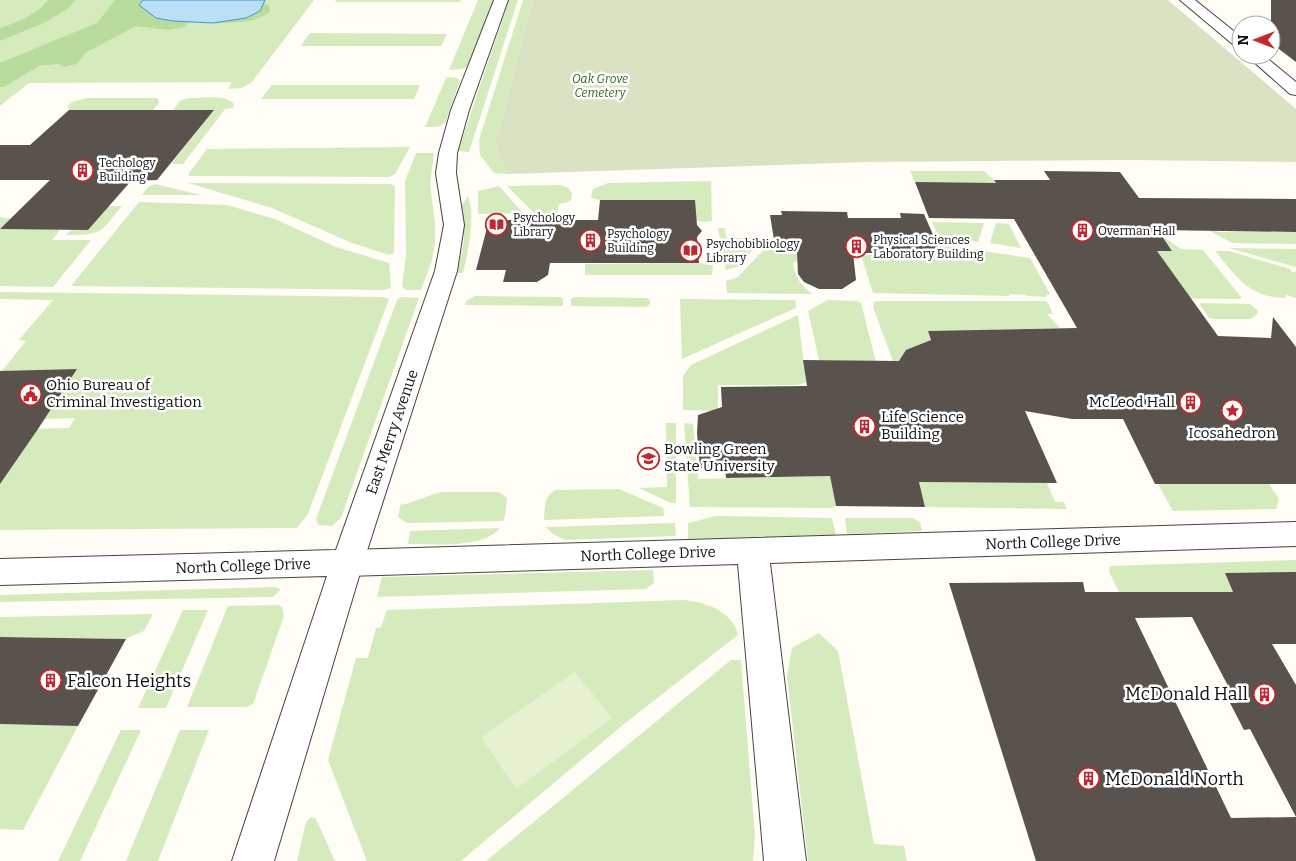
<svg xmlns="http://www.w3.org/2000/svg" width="1296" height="861" viewBox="0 0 1296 861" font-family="Bitter,serif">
	<rect width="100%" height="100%" fill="#fffdf5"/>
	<!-- green -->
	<path fill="#d5ebbd" d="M0 0H314L252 82 242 88 228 89 232 82 29 83 0 106Z
		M336 0H461L460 2H335Z
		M478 0H493L469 65 462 69 449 70Z
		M509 0H518L469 152 458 151Z
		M523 0H533L495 144 506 174 494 173 480 155 479 140Z
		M310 33 447 34 441 46H301Z
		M450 77 457 78 460 81 445 123 438 127H425L446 78Z
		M272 85H420L414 99H261Z
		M87 98H158L159 103 153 110H69L68 106 72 102Z
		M189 98C202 98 226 94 234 104L233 108 225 109 183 164H171L214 110H173L181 100Z
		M410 147 395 174 389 177 189 176V173L207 149Z
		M416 153H434L430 184 435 224V242L432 260 421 290H406L402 286 406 256 405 181Z
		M910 171H984L994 180 1006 203 915 182Z
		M711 181 712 221 702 222 696 220 694 200H600L591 198 593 189 608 183Z
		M188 183 390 184 395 186 394 253 389 255 352 243 272 208Z
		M155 184 201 195H142L148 187Z
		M560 185 568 188 572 193 571 200 566 203 559 204 556 220H534L535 214 507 186Z
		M499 186 523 213 478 214V191Z
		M468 196C476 214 468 253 463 273H457L464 240 462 205Z
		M139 202 227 205 275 219 336 247 389 263 391 288 383 290 71 286Z
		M109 206H122C99 233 103 235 66 235L71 230Z
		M0 217 11 219 1 229H61L52 240H91L53 287 0 286Z
		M932 222 984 223 978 242 938 235Z
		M996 223 1009 224 1021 248 990 243Z
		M718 228H725L726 238H762L739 266 726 270Z
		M1208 230H1216L1218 232H1296V244L1232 243Z
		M1162 236 1181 249 1203 250 1242 298 1238 299 1156 298 1157 251 1172 250Z
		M768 245H772L775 254H800L801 259 793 263C795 277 801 285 812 294L727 293 726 281 738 277Z
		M941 245 1030 258 1050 294 1046 295V297L1027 296 1026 295 1009 294 1010 296 873 293 861 255H945Z
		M1229 248 1296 249V267Z
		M1215 251H1229L1290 269 1293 273 1296 271V298L1287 295 1285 296 1287 298C1249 298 1237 277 1215 251Z
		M699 263 713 265 712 275H585V264Z
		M0 292 382 297 389 299 308 514 297 528 0 530V466L36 429 69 428 75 418 44 419 77 369 2 371 26 341 19 340 53 300 0 299Z
		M475 296 560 297 563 299V306L465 305 466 301Z
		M401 297 419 298 341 518 332 526 318 525 316 519 397 300Z
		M574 297 646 298 650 300V304L646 307 571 306V299Z
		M680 299 795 300 796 308 682 359Z
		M828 300 857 301 861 303 876 362 819 360 808 311Z
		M880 301H1045L1048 303 1053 314H1047L1060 328 928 332 947 391 893 361 873 307 874 302Z
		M1201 303 1250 304 1258 311 1257 314 1251 319H1215L1209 318 1200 305Z
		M798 315 806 382 798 385H718V411L683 410V376L691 365Z
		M666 423H676V503H671L639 488 667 487Z
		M684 423 693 424 698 479 830 476 836 506 830 508 690 507Z
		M919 482 1047 483 1055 502H1064L1067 509 925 507Z
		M1158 484H1269L1279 499 1276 509 1173 511Z
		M619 489 663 508 664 516 544 520C545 508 543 496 556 490Z
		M440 492H499L507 498 505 516 503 521 407 523 398 517 401 503 403 505Z
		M716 516 832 518 836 535 688 539V523Z
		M845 518H912L920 522 922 531 847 534Z
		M675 523 676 536 565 540 553 534 546 527Z
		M500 528C484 549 432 544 408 544L410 531Z
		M1296 560V572L1225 573 1233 592H1119L1109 572 1110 566Z
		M653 570 654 583 646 589 377 597 382 577Z
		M274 587 281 589 273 597 0 602V595Z
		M684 600C705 602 733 611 738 635L624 724 461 861H367L328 760 356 658H368L376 628 381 627 387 610Z
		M278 605 282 607 284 616 253 704 246 707H187L228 606Z
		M183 610H208L166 708H138Z
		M153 614 144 631 125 639 0 637V617Z
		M819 633 838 651 874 844 904 846 907 861H808L787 676 792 648Z
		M731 660H741L755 836 753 861H486Z
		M0 724 78 726 23 830 0 829Z
		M121 730H141L80 861H58Z
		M180 730H209L158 861H126Z
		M311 817 316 819 335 861H297L306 822Z"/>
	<!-- forest -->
	<path fill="#b9dc9c" d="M48 0H75L69 8 44 23 0 41V28C17 22 37 15 48 0Z
		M115 0H143L140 6 173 21H191L184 27 168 30 136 26 87 52 76 64 65 67 58 64 39 66 4 87H0V63L97 23Z
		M263 3 269 5 270 12C254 24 232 23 213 23L231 20 260 11Z"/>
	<!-- cemetery -->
	<path fill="#d9e3c4" d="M533 0H1168L1296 109V162L1130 160 868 162 506 174 495 144Z"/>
	<!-- pitch -->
	<path fill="#e6f2cf" d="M575 672 612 718 516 789 481 737Z"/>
	<!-- water -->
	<path fill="#b9e0f7" stroke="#3f96cf" d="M143 0H265L260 11 246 18 213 23 173 21 156 18 139 5Z"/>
	<!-- building -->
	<path fill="#5a524d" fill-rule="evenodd" d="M1271 0H1296V62L1271 43Z
		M69 110H214L157 180 131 181 88 230 0 229 50 180H0V145H30Z
		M1044 171 1120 172 1139 198 1296 199V232L1158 230 1172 251H1157L1218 336 1271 338 1273 317 1296 347V484H1155L1123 419H1072L1025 411 1057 483 919 482 925 507 836 506 830 476 726 478 725 468H700L697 433 698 415 722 407 721 387 807 386 803 360 899 361 906 350 931 340 928 331 1077 328 1014 219 929 218 915 182 996 183 994 180H1050Z
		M600 200H695L697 225 702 231 697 237 699 263H550L548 275 537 282H503L506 270H476L489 220H598Z
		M781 211 847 212 848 218H901L900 213 924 214 941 253H853L856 280 842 289H819L804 282 798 274 797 252H776L770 215H782Z
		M77 369 38 429 0 484V371Z
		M1296 572V644H1272L1296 685V861H1036L949 583 1083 582 1085 592H1233L1225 573ZM1192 617 1237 703H1230L1244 730 1250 729 1296 817 1231 818 1135 618Z
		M0 637 126 639 78 726 0 724Z"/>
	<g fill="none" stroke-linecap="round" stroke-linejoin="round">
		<defs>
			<path id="minor" d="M1296 522V546L770 563 806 861H764L738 564 347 576 336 572 331 563 336 554 347 550Z"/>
			<path id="tertiary" d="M494 0H508L469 110 457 153 456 173 464 225 457 271 363 563 274 861H232L327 576 0 585V559L336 550 435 271 444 225 436 173 439 153 451 110Z
				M1180 0H1195L1241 37V49L1236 47Z
				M1246 55H1263L1296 82V95L1290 94Z"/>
		</defs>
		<!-- minor casing -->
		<use href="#minor" stroke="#444" stroke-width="2"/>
		<!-- tertiary casing -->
		<use href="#tertiary" stroke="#444" stroke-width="2"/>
		<!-- minor -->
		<use href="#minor" fill="#fff" fill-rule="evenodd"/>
		<!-- tertiary -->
		<use href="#tertiary" fill="#fff" fill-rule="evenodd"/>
	</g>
	<!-- icons -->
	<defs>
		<symbol id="building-ring" viewBox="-11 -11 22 22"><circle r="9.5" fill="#fff" stroke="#c4262e" stroke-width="1.5"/><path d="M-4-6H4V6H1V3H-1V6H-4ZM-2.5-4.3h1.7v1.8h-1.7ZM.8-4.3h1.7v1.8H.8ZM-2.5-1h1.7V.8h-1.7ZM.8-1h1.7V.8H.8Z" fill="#c4262e"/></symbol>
		<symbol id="library-ring" viewBox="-11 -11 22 22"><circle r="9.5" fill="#fff" stroke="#c4262e" stroke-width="1.5"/><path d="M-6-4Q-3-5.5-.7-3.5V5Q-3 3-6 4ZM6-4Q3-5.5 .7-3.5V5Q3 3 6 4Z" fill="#c4262e"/></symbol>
		<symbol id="civic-ring" viewBox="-11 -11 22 22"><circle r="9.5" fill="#fff" stroke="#c4262e" stroke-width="1.5"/><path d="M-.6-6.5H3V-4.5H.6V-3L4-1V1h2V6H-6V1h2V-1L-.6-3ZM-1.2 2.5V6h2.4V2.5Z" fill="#c4262e"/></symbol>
		<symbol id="sight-ring" viewBox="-11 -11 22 22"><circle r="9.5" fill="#fff" stroke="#c4262e" stroke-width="1.5"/><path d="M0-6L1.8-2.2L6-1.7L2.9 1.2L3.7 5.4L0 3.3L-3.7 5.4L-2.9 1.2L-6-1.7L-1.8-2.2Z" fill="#c4262e"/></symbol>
		<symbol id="university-ring" viewBox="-11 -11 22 22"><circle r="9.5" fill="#fff" stroke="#c4262e" stroke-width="1.5"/><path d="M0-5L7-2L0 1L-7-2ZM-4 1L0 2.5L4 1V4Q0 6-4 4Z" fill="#c4262e"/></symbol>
	</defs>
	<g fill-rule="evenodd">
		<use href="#building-ring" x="70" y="158" width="25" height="25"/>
		<use href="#library-ring" x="484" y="212" width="25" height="25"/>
		<use href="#building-ring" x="1070" y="218" width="25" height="25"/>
		<use href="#building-ring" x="578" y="228" width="25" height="25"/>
		<use href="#building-ring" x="844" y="234" width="25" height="25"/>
		<use href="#library-ring" x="678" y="238" width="25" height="25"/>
		<use href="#civic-ring" x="18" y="382" width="25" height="25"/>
		<use href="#building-ring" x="1178" y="390" width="25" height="25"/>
		<use href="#sight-ring" x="1220" y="398" width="25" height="25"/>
		<use href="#building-ring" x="852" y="414" width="25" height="25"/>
		<use href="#university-ring" x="636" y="446" width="25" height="25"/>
		<use href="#building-ring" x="38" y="668" width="25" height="25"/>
		<use href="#building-ring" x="1252" y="682" width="25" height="25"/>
		<use href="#building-ring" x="1076" y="766" width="25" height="25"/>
	</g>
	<g text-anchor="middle" stroke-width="5" stroke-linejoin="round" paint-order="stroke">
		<!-- far-park labels -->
		<g font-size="12" font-style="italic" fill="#2f6b1f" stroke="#fff">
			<text x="600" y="83">Oak Grove<tspan x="600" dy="14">Cemetery</tspan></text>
		</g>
		<!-- far-poi labels -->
		<g font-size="12" fill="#111" stroke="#fff" text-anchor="start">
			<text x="99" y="167">Techology<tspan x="99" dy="14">Building</tspan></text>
			<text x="513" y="222">Psychology<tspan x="513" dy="14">Library</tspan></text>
			<text x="1098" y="235">Overman Hall</text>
			<text x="607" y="238">Psychology<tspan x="607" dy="14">Building</tspan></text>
			<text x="873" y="244">Physical Sciences<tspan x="873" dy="14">Laboratory Building</tspan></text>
			<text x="706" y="248">Psychobibliology<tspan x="706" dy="14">Library</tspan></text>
		</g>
		<!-- poi labels -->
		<g font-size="15" fill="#111" stroke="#fff" text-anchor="start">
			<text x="46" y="390">Ohio Bureau of<tspan x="46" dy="17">Criminal Investigation</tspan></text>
			<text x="1175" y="407" text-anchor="end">McLeod Hall</text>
			<text x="881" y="422">Life Science<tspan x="881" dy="17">Building</tspan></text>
			<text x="1232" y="438" text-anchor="middle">Icosahedron</text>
			<text x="664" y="454">Bowling Green<tspan x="664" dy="17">State University</tspan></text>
		</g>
		<!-- street labels -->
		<g font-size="15" fill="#111" stroke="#fff">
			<text transform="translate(392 432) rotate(-71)" y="5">East Merry Avenue</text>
			<text transform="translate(1053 542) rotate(-2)" y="5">North College Drive</text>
			<text transform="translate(648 554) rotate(-2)" y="5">North College Drive</text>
			<text transform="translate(243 566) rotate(-2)" y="5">North College Drive</text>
		</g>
		<!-- near-poi labels -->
		<g font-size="18" fill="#111" stroke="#fff" text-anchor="start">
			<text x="67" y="687">Falcon Heights</text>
			<text x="1248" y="700" text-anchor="end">McDonald Hall</text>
			<text x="1105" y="785">McDonald North</text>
		</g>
	</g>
	<!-- north arrow -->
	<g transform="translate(1256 40) rotate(270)"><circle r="24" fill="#ffffff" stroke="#a0a0a0"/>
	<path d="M0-4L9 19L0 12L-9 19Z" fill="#c4262e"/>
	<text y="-8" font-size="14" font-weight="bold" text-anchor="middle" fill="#111111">N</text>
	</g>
</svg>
